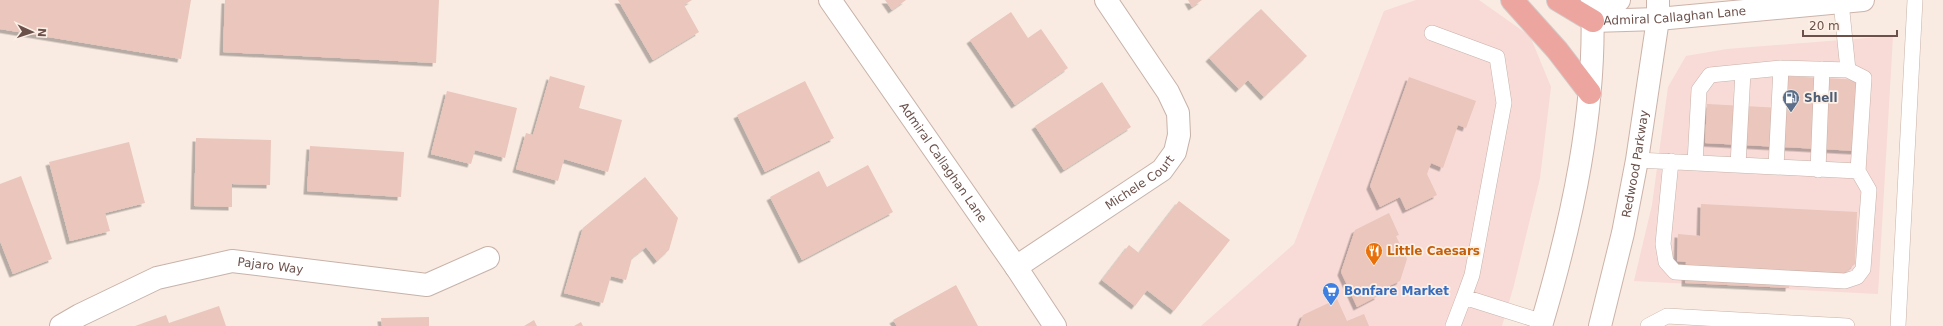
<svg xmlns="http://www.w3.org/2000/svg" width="1943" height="326" viewBox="0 0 1943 326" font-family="'DejaVu Sans',sans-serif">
	<defs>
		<filter id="shadow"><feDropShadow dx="-3.5" dy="3.5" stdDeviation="0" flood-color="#0004"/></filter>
	</defs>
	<rect width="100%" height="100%" fill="#f9ebe1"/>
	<!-- commercial -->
	<path fill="#f8dad6" d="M1416 0H1479L1530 36 1551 87 1540 178 1514 285 1502 326H1201L1294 244 1384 11Z
		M1893 36 1878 294 1634 281 1652 205 1668 87 1686 56 1727 49Z"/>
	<!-- building -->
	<path fill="#eac6bc" filter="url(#shadow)" d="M0 0H191L181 59 0 29Z
		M225 0H439L436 63 223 52Z
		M618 0H692L684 5 699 32 653 60Z
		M885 0H906L892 10Z
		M1188 0H1202L1192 7Z
		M1261 9 1307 56 1264 97 1248 80 1239 89 1209 58Z
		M1011 12 1028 38 1041 29 1068 68 1015 105 970 40Z
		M550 76 585 86 579 108 622 120 608 172 564 159 558 181 516 169 526 133 533 135Z
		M1783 76 1861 80 1857 151 1705 143 1707 104 1781 108Z
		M1409 77 1476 101 1466 128 1458 125 1443 168 1431 163 1427 174 1437 195 1406 210 1400 197 1380 207 1370 186Z
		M805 81 834 138 765 172 737 115Z
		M1102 82 1131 127 1064 170 1035 126Z
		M447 91 517 108 505 158 475 150 471 164 431 154Z
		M196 138 271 140 270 185 232 184V207L194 206Z
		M129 142 145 203 105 213 110 231 70 241 49 162Z
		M310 146 404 152 401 197 307 191Z
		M868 165 893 212 802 260 770 197 819 171 827 187Z
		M21 176 52 259 13 274 0 241V184Z
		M645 177 678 218 669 250 657 261 646 247 632 258 626 280 611 276 603 303 564 293 583 228Z
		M1179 201 1230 240 1174 311 1147 290 1135 306 1102 280 1129 245 1139 253Z
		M1701 204 1857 212 1855 264 1844 273 1790 270 1789 288 1685 283 1686 262 1677 261 1678 234 1700 236Z
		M1389 213 1399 235 1396 236 1407 259 1400 281 1376 292 1378 296 1357 307 1341 272 1355 230Z
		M956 285 978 326H897L893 320Z
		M1337 299 1347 321 1364 314 1369 326H1299L1303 315Z
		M219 306 226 326H135L166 315 169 323Z
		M429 317V326H382L381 318Z
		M534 320 537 326H524Z
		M581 322 583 326H574Z"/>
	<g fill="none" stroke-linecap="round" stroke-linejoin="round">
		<defs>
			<path id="service" d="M1432 33 1497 57 1504 103 1472 275 1464 297 1543 322
				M1637 160 1858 171 1864 78 1848 70 1841 2
				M1671 161 1663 244 1666 262 1675 272 1845 281 1857 277 1863 269 1869 190 1858 171
				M1695 163 1699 90 1710 75 1781 68 1848 70
				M1738 165 1743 72
				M1776 167 1781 68
				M1818 170 1822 69
				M1453 326 1464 297
				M1648 326 1667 316 1847 326
				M1898 326 1915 0"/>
			<g id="minor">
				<path id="s1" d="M1016 267 1162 170 1175 152 1179 135 1178 113 1168 92 1106 0"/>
				<path id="s2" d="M61 326 80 315 157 278 232 261 427 285 488 258"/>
			</g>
			<g id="tertiary">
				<path id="s3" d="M830 0 1016 267 1055 326"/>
			</g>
			<g id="secondary">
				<path id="s4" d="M1593 21 1658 19 1863 0"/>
				<path d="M1593 21 1619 0"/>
				<path d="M1541 326C1572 222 1597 109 1592 0"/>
				<path id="s5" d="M1600 326 1623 233 1637 160 1658 19V0"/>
			</g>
			<path id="motorway" d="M1512 0 1557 50 1590 93
				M1558 0 1593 21"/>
		</defs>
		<!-- service casing -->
		<use href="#service" stroke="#c7b2aa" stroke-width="16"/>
		<!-- minor casing -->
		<use href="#minor" stroke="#c7b2aa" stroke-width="24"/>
		<!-- tertiary casing -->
		<use href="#tertiary" stroke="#c7b2aa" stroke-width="24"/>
		<!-- secondary casing -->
		<use href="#secondary" stroke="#ccb3aa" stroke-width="24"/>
		<!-- motorway casing -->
		<use href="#motorway" stroke="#d3cbc9" stroke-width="24"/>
		<!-- service -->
		<use href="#service" stroke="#fff" stroke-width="15"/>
		<!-- minor -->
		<use href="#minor" stroke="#fff" stroke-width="22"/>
		<!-- tertiary -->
		<use href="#tertiary" stroke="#fff" stroke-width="22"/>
		<!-- secondary -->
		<use href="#secondary" stroke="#fff" stroke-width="22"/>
		<!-- motorway -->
		<use href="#motorway" stroke="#eca59f" stroke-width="22"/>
	</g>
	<!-- icons -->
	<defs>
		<symbol id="fuel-pin" viewBox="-11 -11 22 30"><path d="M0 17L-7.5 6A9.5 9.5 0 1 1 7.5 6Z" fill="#5c6f8a" stroke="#fcf0e7"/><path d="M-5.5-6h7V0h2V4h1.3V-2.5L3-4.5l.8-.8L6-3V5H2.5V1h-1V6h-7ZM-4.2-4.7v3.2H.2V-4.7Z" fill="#fff"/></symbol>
		<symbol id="restaurant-pin" viewBox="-11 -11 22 30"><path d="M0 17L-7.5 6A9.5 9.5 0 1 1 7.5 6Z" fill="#e8710a" stroke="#fcf0e7"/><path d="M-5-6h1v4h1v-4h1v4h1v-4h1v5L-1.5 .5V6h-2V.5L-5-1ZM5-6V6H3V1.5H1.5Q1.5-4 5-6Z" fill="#fff"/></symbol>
		<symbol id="supermarket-pin" viewBox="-11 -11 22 30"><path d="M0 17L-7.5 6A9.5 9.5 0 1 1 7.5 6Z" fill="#3f7fe0" stroke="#fcf0e7"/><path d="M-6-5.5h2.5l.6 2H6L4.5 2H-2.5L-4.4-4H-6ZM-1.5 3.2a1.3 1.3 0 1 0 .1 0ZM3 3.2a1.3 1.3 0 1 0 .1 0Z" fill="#fff"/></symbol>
	</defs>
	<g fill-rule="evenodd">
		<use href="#fuel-pin" x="1781" y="88" width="20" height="27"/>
		<use href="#restaurant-pin" x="1364" y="241" width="20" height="27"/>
		<use href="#supermarket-pin" x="1321" y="281" width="20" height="27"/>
	</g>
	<g text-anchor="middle" stroke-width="3.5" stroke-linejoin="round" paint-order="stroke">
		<!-- street labels -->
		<g font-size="12" fill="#6c514b" stroke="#fcf0e7">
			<text dy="4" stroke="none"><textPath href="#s4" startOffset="82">Admiral Callaghan Lane</textPath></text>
			<text dy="4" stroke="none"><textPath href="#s3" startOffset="198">Admiral Callaghan Lane</textPath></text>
			<text dy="4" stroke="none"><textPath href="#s5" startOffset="166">Redwood Parkway</textPath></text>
			<text dy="4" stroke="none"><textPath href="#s1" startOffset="150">Michele Court</textPath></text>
			<text dy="4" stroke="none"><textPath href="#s2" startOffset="223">Pajaro Way</textPath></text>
		</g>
		<!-- service labels -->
		<g font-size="12" font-weight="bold" fill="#4e5e75" stroke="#fcf0e7" text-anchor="start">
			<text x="1804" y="102">Shell</text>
		</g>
		<!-- food labels -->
		<g font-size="12" font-weight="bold" fill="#c56008" stroke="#fcf0e7" text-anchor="start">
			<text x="1387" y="255">Little Caesars</text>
		</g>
		<!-- shop labels -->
		<g font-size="12" font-weight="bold" fill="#366cbe" stroke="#fcf0e7" text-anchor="start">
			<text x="1344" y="295">Bonfare Market</text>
		</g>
	</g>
	<!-- north arrow -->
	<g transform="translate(32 32) rotate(93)" stroke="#fcf0e7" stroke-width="3" paint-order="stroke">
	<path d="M0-3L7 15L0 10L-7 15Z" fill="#6c514b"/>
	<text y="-6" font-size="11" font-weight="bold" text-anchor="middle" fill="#6c514b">N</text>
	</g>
	<!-- scale -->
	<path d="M1803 30v6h94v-6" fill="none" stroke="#6c514b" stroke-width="2"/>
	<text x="1809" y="30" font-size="12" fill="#6c514b" stroke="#fcf0e7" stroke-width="3" paint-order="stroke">20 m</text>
</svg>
